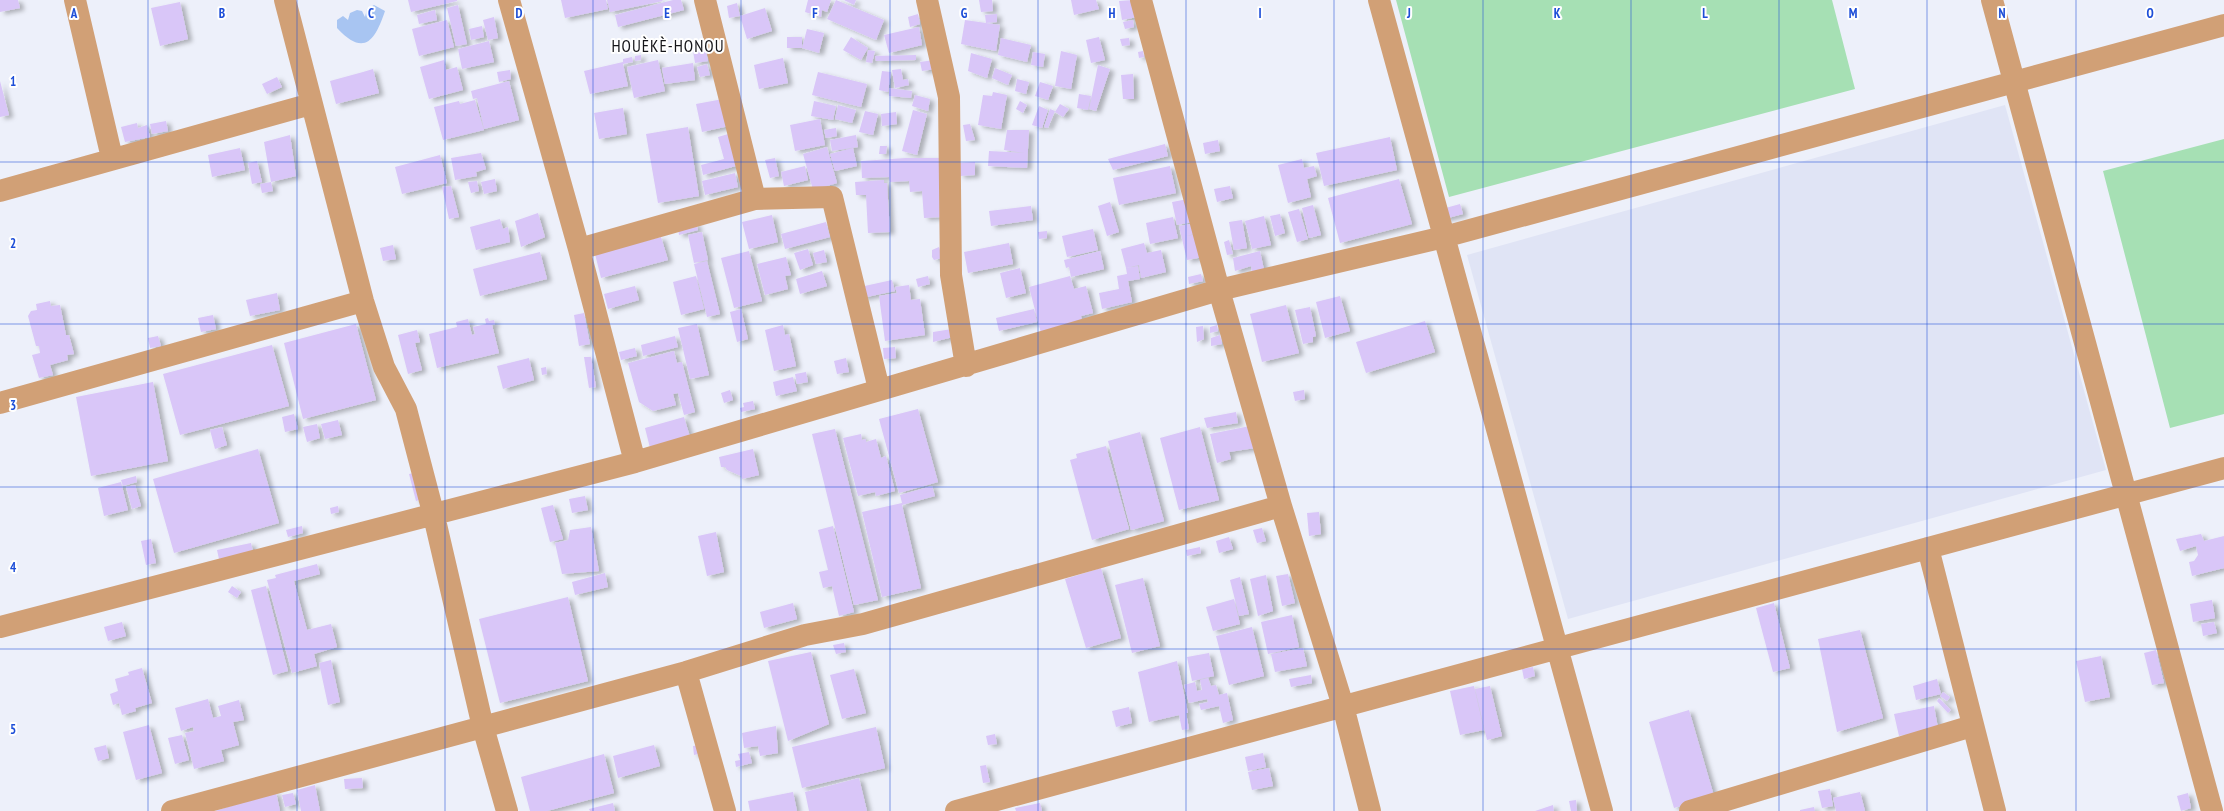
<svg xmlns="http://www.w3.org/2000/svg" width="2224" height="811" viewBox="0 0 2224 811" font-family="'PT Sans Narrow',sans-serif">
	<defs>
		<filter id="shadow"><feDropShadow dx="4.5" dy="2.5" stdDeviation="2" flood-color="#0004"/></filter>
	</defs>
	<rect width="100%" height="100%" fill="#edf0fa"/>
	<!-- built -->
	<path fill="#e0e4f5" d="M2005 105 2106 470 1568 619 1467 255Z"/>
	<!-- green -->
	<path fill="#a6e0b4" d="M1396 0H1832L1855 89 1449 197Z
		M2224 139V414L2170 428 2103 171Z"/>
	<!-- water -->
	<path fill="#a8c5f2" d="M374 5 385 11C375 41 364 57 337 28V20L343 16 348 20 350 13 357 10 362 11 365 17 367 9Z"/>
	<!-- building -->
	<path fill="#d9c6f8" filter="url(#shadow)" d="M0 0H18L20 8 0 12Z
		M408 0H457V1L411 12Z
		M561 0H606L608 9 565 18Z
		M607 0H662L663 1 610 12Z
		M673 0H681L684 10 618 27 615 15Z
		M808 0H831L827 12 822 10 821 17 805 12Z
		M836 0 884 20 876 40 827 19Z
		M844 0H856L854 5Z
		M979 0H992L993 11 981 12Z
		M1071 0H1096L1099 9 1074 15Z
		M1134 0 1137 17 1122 20 1119 1Z
		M180 2 188 39 160 46 151 8Z
		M737 3 740 16 729 18 727 6Z
		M458 5 467 44 456 46 447 8Z
		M765 8 772 31 747 39 740 16Z
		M435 10 437 20 419 24 417 15Z
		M918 14 920 24 910 27 908 17Z
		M997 14V22L986 23 985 15Z
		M494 17 498 38 488 40 483 20Z
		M447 20 454 47 419 56 412 29Z
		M965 20 1000 25 996 51 961 44Z
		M1133 20 1134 27 1125 29 1123 22Z
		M482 26 484 37 471 40 469 29Z
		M919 27 922 45 889 53 884 35Z
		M807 29 824 33 819 53 802 48Z
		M787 37H802V48H787Z
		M851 37 868 48 861 60 843 50Z
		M1099 37 1105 60 1091 63 1086 40Z
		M1001 38 1031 45 1027 62 998 55Z
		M1129 38 1130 45 1122 46 1120 39Z
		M489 41 494 62 462 69 458 49Z
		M704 42 708 61 695 63 692 45Z
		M868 50 875 51 872 63 866 62Z
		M1061 51 1077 55 1071 89 1055 86Z
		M1143 51 1144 57 1139 58 1138 52Z
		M1033 52 1045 54 1043 67 1031 65Z
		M971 53 992 59 987 78 968 71Z
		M641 55V60L635 61V56Z
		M916 55V60L876 61 875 56Z
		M632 57 633 62 623 64 628 86 590 94 584 71 623 62V59Z
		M783 58 788 83 759 89 754 65Z
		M444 60 446 70 457 67 463 90 429 99 420 67Z
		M658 60 665 91 634 98 627 67Z
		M934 60 935 69 922 71 920 62Z
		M693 63 695 80 665 84 662 68Z
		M707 64 710 75 700 77 697 67Z
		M1098 65 1110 69 1096 111 1089 109Z
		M995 68 1012 75 1008 85 992 78Z
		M373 69 379 93 336 104 330 81 363 72 367 87 363 72Z
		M901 69 903 80 908 79 909 85 895 88 892 70Z
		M510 70 511 79 499 82 497 72Z
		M882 71 891 72 888 92 879 90Z
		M818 72 867 84 861 107 812 95Z
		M1133 74 1134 99H1123L1121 75Z
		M277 77 282 87 267 94 262 84Z
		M1017 79 1029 82 1026 94 1015 91Z
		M0 81 9 115 0 117Z
		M509 81 519 120 484 129 477 98 473 99 471 91Z
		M1040 82 1053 86 1048 100 1035 96Z
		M889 88 912 91 911 98 889 96Z
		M993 92 1007 95 1001 129 978 125 983 95 992 96Z
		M1079 94 1091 96 1088 110 1077 108Z
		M915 95 930 99 928 111 912 106Z
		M723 99 729 126 702 132 696 104Z
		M475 100 484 130 443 140 434 107 459 101 460 104Z
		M814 101 836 106 833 120 811 116Z
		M1020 101 1027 105 1023 113 1016 109Z
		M1060 104 1069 109 1063 117 1055 112Z
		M838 105 856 110 852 123 835 119Z
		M1039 106 1048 110 1042 128 1032 125Z
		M623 108 627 134 599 139 594 113Z
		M1050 109 1055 111 1048 128 1044 127Z
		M913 110 927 114 917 155 902 151Z
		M865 111 878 114 873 135 859 132Z
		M896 112 897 124 882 126 881 114Z
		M820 119 825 145 795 151 790 125Z
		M166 121 168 131 152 134 150 124Z
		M137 123 138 128 147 125 150 137 125 142 121 127Z
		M970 124 975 140 966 141 963 125Z
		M688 127 699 196 658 203 646 134Z
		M836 128 837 136 826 138 824 130Z
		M1007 130H1029L1027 168 988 166 989 151 1024 153 1004 150Z
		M728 134 736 166 703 175 701 165 724 159 718 137Z
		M290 135 296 176 271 182 264 142Z
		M856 135 858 147 832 151 830 140Z
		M1390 137 1397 170 1324 186 1316 153Z
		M1218 140 1220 151 1205 154 1203 143Z
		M1165 144 1168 156 1113 170 1108 159Z
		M880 146H887L886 154H879Z
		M827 147 837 183 813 190 803 154Z
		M240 148 245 170 212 177 208 155Z
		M853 148 857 166 835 171 830 154Z
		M481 153 486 169 476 172 477 176 455 180 451 158Z
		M440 155 447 183 402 194 395 167Z
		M775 158 779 176 770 178 765 160Z
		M906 158H941V217L924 218 922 191 910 192 909 181 890 182 889 177 862 178 861 161Z
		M1302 159 1304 168 1314 166 1317 176 1307 179 1311 197 1288 203 1278 165Z
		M257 161 262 182 252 184 248 163Z
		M975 162V175L960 176 959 163Z
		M805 166 808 180 784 186 781 172Z
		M1170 166 1176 193 1119 205 1113 178Z
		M735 173 738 187 705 195 702 181Z
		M495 179 497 191 484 194 481 182Z
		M1399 179 1412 224 1340 243 1328 198Z
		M884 180V183H887L890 232 868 233 866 195H856L855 182Z
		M477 181 479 191 471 193 468 182Z
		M271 182 273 191 262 193 260 184Z
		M451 186 459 217 449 219 442 187Z
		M1230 186 1233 198 1217 202 1214 189Z
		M1188 199 1193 222 1177 225 1172 202Z
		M1110 202 1119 232 1107 236 1098 206Z
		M1460 204 1463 214 1444 219 1442 209Z
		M1313 205 1321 235 1309 238 1302 208Z
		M1031 206 1033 220 991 226 989 211Z
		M1299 209 1308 239 1297 242 1288 212Z
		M538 213 545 237 521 247 515 221Z
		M1280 214 1285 233 1275 236 1270 216Z
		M772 215 778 242 749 249 742 222Z
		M1264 216 1271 245 1252 249 1245 221Z
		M1173 217 1178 238 1150 244 1146 223Z
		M500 219 503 229 508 227 510 242 476 250 470 227Z
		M1242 220 1247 248 1234 250 1229 222Z
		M826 222 830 237 785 249 781 234Z
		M696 223 698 230 679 235 678 228Z
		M1196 223 1198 233 1186 236 1198 234 1203 257 1187 260 1179 226Z
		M1093 229 1098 250 1067 257 1062 236Z
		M1047 231V238L1039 239 1038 232Z
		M702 232 708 260 694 263 688 235Z
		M661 237 668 260 601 278 595 254Z
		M1229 240 1233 254 1227 255 1224 242Z
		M1009 243 1013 264 968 273 964 252Z
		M1144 243 1147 253 1161 250 1166 272 1141 278 1139 265 1126 268 1121 249Z
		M393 245 396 259 383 261 380 248Z
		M939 247 942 258 934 260 932 257V250Z
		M808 249 813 265 800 270 794 253Z
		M824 250 827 262 816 264 813 253Z
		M749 251 762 301 734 308 721 258Z
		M1100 251 1104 269 1071 277 1069 267 1066 268 1064 260Z
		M1260 251 1264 270 1252 273 1251 266 1235 271 1233 258Z
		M540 252 547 279 480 296 473 269Z
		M786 257 791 275 785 276 788 289 765 295 757 264Z
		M707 261 720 314 707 317 694 264Z
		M1138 266 1140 279 1128 281 1132 302 1102 309 1099 293 1119 289 1117 276 1127 274 1126 268Z
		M1020 268 1026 293 1006 298 1000 273Z
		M822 271 827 286 800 294 796 279Z
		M1201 274 1203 281 1189 284 1188 277Z
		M696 276 704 309 681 315 673 282Z
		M928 276 930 284 918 287 916 279Z
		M1070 276 1074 289 1086 286 1093 313 1081 316 1082 322 1041 333 1029 287Z
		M892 280 895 291 862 298 860 287Z
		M909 285 911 300 920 299 925 335 885 341 879 296 897 293 895 287Z
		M635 286 639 300 608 309 604 294Z
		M277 293 280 310 250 316 246 300Z
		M1340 296 1350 331 1325 338 1316 302Z
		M50 301 51 306 60 305 66 335H69L74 354 67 355 68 360 50 365 53 375 39 378 32 355 40 353 39 346H36L28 316 31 311 37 310 36 304Z
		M1286 305 1299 353 1262 362 1250 314Z
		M1310 307 1316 336 1313 337V342L1303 344 1295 310Z
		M741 309 748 339 737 342 730 312Z
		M1034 309 1037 322 999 331 996 318Z
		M584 313 590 344 579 346 574 315Z
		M213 315 216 329 201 332 198 318Z
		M488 318 489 321 494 320 495 324 492 325 499 353 437 368 429 334 457 327 456 322 468 319 472 335 475 334 473 327 486 324 485 319Z
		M1425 321 1435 352 1366 373 1356 342Z
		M356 324 376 400 303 419 284 343Z
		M697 324 709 375 690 379 678 328Z
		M783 325 785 335 789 334 796 366 774 371 765 330Z
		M1217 325 1218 331 1210 333V327Z
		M1203 326 1204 339 1197 342 1196 327Z
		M952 329 953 337 933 342V332Z
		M417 330 420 342 415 343 422 370 408 374 398 335Z
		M1220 335 1222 344 1211 346V338Z
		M158 336 161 346 150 348 148 338Z
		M675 336 678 347 643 356 641 345Z
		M272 345 289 406 180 435 163 374Z
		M895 347 896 358 884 359 883 348Z
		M635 348 637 356 621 360 619 352Z
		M674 351 677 363 682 362 695 412 684 415 678 393 673 394 676 405 653 411 639 402 628 363Z
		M584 357H591L596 387 589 388Z
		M529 358 534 380 503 389 497 366Z
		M846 358 849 372 837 374 834 361Z
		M546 367 547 374 542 375 541 368Z
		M806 372 808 382 797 384 795 374Z
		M793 377 797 391 776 396 773 382Z
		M153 382 168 461 91 476 76 397Z
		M730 390 733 400 724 403 721 393Z
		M1304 390 1305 399 1295 401 1293 392Z
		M753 401 755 409 741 412 740 408 744 407 743 403Z
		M918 409 938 482 899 493 879 419Z
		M1236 412 1238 423 1207 428 1204 418Z
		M294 414 298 429 285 432 282 417Z
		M684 417 690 437 650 448 645 428Z
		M338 420 342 435 325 439 321 424Z
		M317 424 320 438 307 442 303 427Z
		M1250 426 1255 448 1229 452 1231 459 1217 463 1210 434Z
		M222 427 227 445 215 449 210 430Z
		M1200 427 1219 500 1179 510 1160 438Z
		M835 429 878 600 854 605 812 434Z
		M1140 432 1164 521 1131 530 1108 441Z
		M861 434 862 440 866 439V442L876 439 881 458 886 456 895 491 876 496 875 492 858 496 843 438Z
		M1106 446 1129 529 1092 540 1070 460 1077 458 1076 454Z
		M258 449 279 523 174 553 153 479Z
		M753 449 759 475 742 479 741 476 727 470 725 467H721L719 457Z
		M419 472 426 498 416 501 409 474Z
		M136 476 137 482 123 486 121 480Z
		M121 482 128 510 104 516 98 488Z
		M135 485 141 506 132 509 126 487Z
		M932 486 935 496 902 505 921 588 882 597 862 512 902 503 900 495Z
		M585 496 588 510 572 513 569 499Z
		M553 505 563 539 550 542 541 508Z
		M338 506 339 512 331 514 330 508Z
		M1319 512 1321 534 1309 536 1307 513Z
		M302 526 303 533 288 537 286 530Z
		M833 526 854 612 839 616 832 586 823 588 819 572 828 570 818 530Z
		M591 527 599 571 562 574 555 543 568 540 570 530Z
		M1262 528 1266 541 1257 543 1253 530Z
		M716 532 724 572 707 576 698 536Z
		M2201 534 2204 541 2224 536V568L2192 576 2189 562 2194 561 2198 555 2196 546 2180 551 2176 539Z
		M1229 537 1233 549 1219 553 1216 541Z
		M151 539 156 563 146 565 141 541Z
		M251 543 253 552 219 559 217 550Z
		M1200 547 1201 553 1187 556 1186 550Z
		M317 564 320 574 294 581 307 630 331 624 337 647 314 654 317 666 292 673 267 580 276 578 275 575Z
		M1101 568 1121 638 1086 648 1065 579Z
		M605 573 608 587 575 595 572 582Z
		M1288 574 1295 603 1282 606 1276 576Z
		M1266 575 1273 611 1258 616 1250 579Z
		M1240 577 1249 614 1239 616 1230 580Z
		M1143 578 1160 646 1132 653 1115 585Z
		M232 586 241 592 237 598 228 592Z
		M266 586 288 671 273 675 251 590Z
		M568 597 588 681 500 703 479 619Z
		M1234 599 1240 624 1213 631 1206 607Z
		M2212 600 2215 618 2193 622 2190 604Z
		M793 603 797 619 764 628 760 612Z
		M1774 603 1790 668 1773 672 1756 608Z
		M1292 615 1299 647 1268 654 1261 622Z
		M122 622 126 636 108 641 104 627Z
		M2214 622 2217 633 2203 636 2201 624Z
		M1252 627 1264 676 1229 685 1216 636Z
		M1860 630 1883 718 1837 732 1818 639Z
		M844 643 846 652 836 654 833 645Z
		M1303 648 1307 666 1275 672 1271 654Z
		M2156 650 2164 683 2152 685 2144 653Z
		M811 652 829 724 788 741 768 661Z
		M1209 653 1214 676 1192 681 1187 657Z
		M2101 656 2110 697 2085 702 2076 661Z
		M331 660 340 702 328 705 319 663Z
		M1177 661 1188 713H1186L1189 729 1182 730 1179 715 1149 722 1138 672Z
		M1533 667 1535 676 1524 679 1522 669Z
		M142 668 152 703 135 708 136 711 122 715 119 703 113 705 110 694 118 691 115 679 129 675 128 672Z
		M854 669 866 713 842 719 830 675Z
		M1311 675 1312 683 1291 687 1289 679Z
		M1208 678 1211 686 1216 685 1219 695 1227 693 1233 720 1223 723 1219 706 1201 710 1199 704 1208 702 1207 699 1189 703 1184 685 1195 682 1197 691 1202 690 1200 680Z
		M1937 679 1941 694 1916 700 1913 686Z
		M1474 686 1484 730 1460 735 1450 691Z
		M1490 686 1502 736 1487 740 1475 689Z
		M1943 692 1950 697 1947 701 1940 696Z
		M1939 698 1951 710 1948 713 1937 701Z
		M208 699 213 718 221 716 218 706 239 700 244 720 233 722 239 745 221 750 224 761 194 769 185 733 194 731 193 727 181 731 175 708Z
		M1934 706 1938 728 1899 736 1894 714Z
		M1129 707 1132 723 1116 727 1112 711Z
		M1689 710 1714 796 1674 808 1649 722Z
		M149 725 162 773 136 780 123 732Z
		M776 726 778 753 760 756 758 746 744 748 742 733Z
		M876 727 885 768 802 788 792 747Z
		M995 734 997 744 988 745 986 736Z
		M182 735 189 760 175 764 168 738Z
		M106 745 109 758 98 761 94 748Z
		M654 745 660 766 618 778 613 756Z
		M701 745 703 753 694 755 693 746Z
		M749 752 752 763 736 767 735 761 740 760 738 754Z
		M1263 753 1266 767 1248 771 1245 757Z
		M604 754 614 793 547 811H530L521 777Z
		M986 765 990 782 983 783 980 766Z
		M1269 768 1273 786 1252 790 1248 772Z
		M362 778 363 788 345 789 344 779Z
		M859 778 867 811H809L805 792Z
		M315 785 320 811H301L297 790Z
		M1830 789 1833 806 1822 808 1818 791Z
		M276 792 280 811H215Z
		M793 792 797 811H750L748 801Z
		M1860 792 1865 811H1836L1833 798Z
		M293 793 296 804 285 807 282 795Z
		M2188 793 2191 808 2181 811 2177 796Z
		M1576 800 1577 811H1571L1569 801Z
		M613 803 615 811H590L589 809Z
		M1040 803 1042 811H1016L1015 808Z
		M1553 805 1554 811H1535Z
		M1814 807 1815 811H1800V810Z"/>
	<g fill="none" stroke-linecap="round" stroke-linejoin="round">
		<!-- minor -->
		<path stroke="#d1a076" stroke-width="22" d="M75 0 112 158
			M285 0 363 301 384 367 406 409 434 516 483 727 507 811
			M509 0 579 249 635 462
			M705 0 755 199
			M927 0 949 97 951 275 966 366
			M1141 0 1219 290 1281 506 1343 706 1370 811
			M1379 0 1602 811
			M1992 0 2212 811
			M0 191 311 104
			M579 249 755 199 832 197 879 389
			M0 403 363 301
			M1928 548 1995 811
			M0 627 635 462 1219 290 1444 237 2224 25
			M686 672 725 811
			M172 811 686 672 805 635 863 624 1281 506
			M956 811 2224 468
			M1690 811 1972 726"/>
	</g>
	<!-- grid -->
	<path fill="none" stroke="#1d4ed8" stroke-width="1" stroke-opacity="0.55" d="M148 0V811M297 0V811M445 0V811M593 0V811M741 0V811M890 0V811M1038 0V811M1186 0V811M1334 0V811M1483 0V811M1631 0V811M1779 0V811M1927 0V811M2076 0V811M0 162H2224M0 324H2224M0 487H2224M0 649H2224"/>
	<g text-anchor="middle" stroke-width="4" stroke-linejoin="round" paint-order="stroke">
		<!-- quarter labels -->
		<g font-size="17" letter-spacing="1" fill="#151519" stroke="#fff">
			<text x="668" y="52">HOUÈKÈ-HONOU</text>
		</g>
	</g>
	<g font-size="13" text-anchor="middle" font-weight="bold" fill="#1d4ed8" stroke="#fff" stroke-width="4" stroke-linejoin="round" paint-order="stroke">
		<text x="74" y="18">A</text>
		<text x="222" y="18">B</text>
		<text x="371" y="18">C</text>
		<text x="519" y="18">D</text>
		<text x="667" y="18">E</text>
		<text x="815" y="18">F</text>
		<text x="964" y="18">G</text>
		<text x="1112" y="18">H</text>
		<text x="1260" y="18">I</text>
		<text x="1409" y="18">J</text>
		<text x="1557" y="18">K</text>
		<text x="1705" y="18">L</text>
		<text x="1853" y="18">M</text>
		<text x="2002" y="18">N</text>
		<text x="2150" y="18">O</text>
		<text x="13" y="86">1</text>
		<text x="13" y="248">2</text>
		<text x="13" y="410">3</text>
		<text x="13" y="572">4</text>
		<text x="13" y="734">5</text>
	</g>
</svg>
